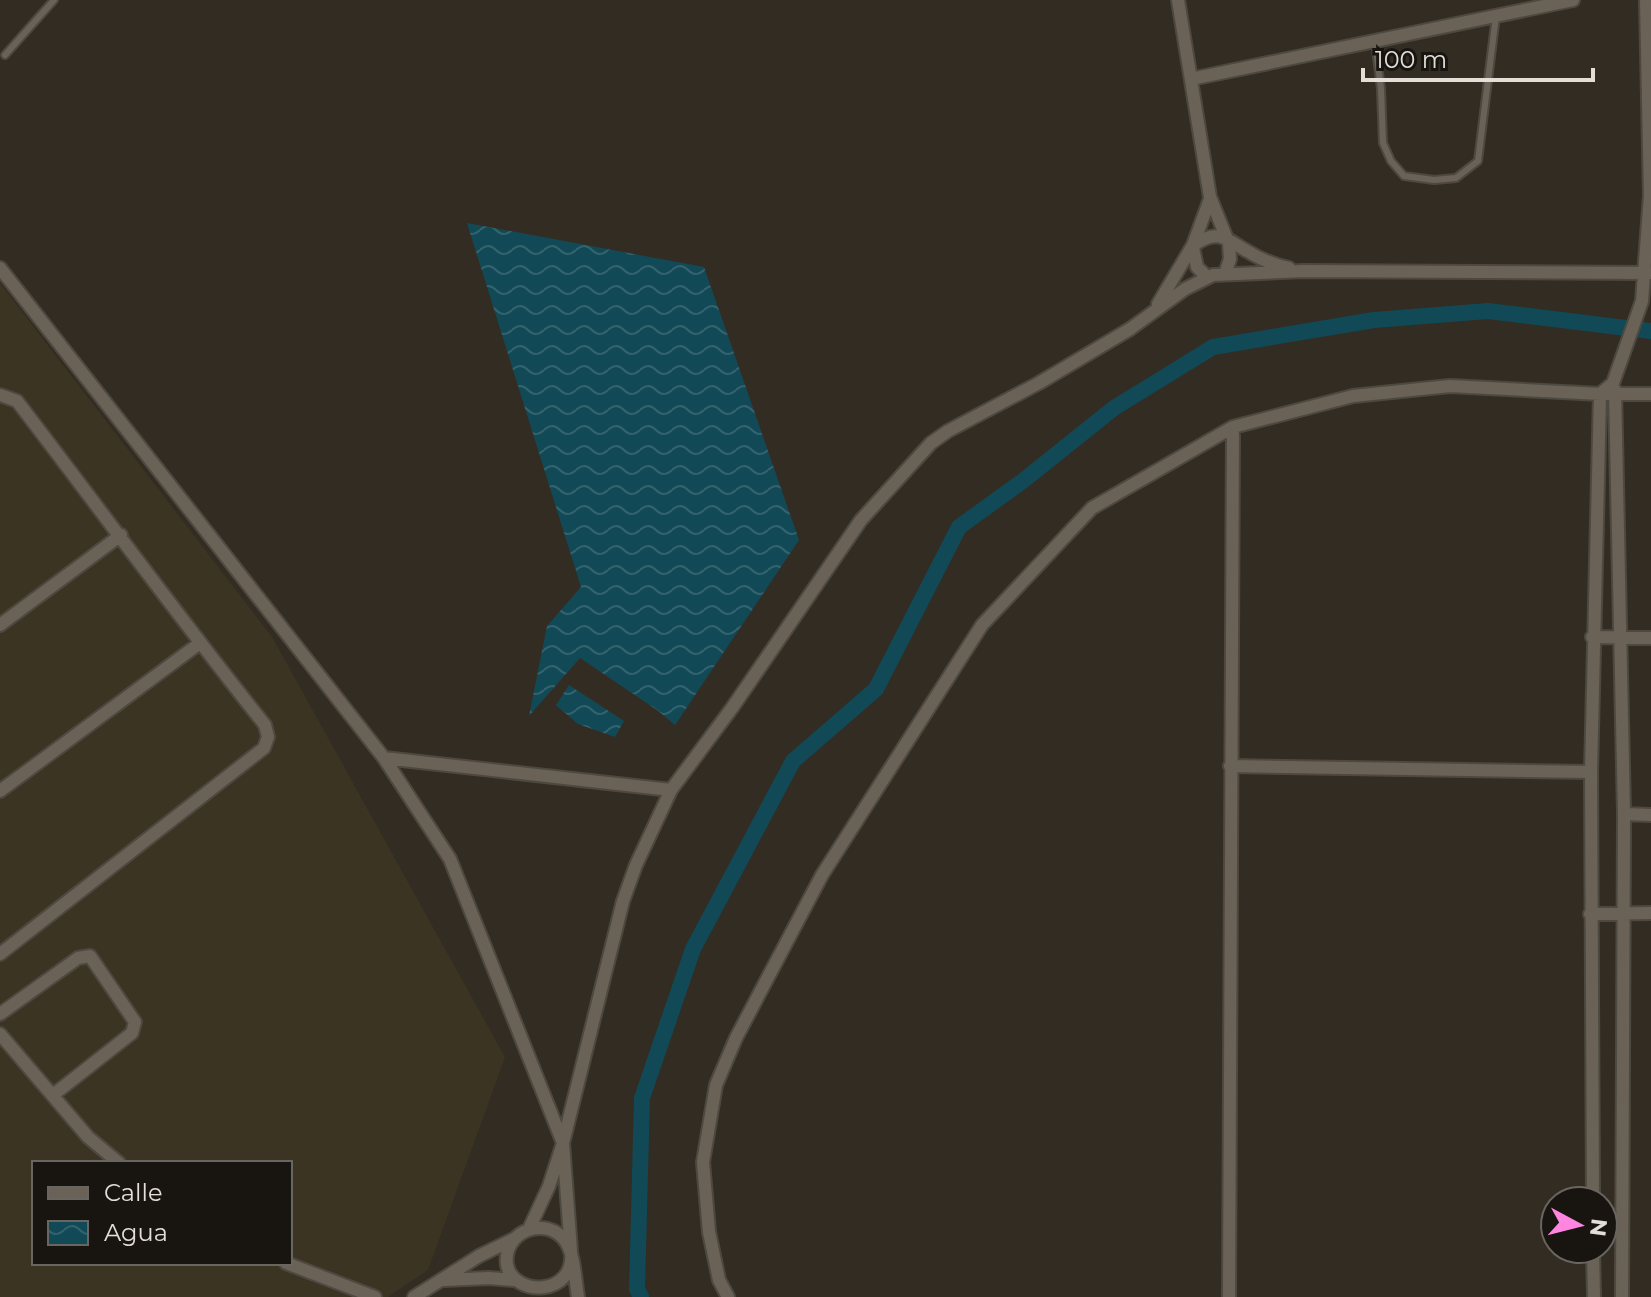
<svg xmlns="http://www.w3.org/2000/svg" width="1651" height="1297" viewBox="0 0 1651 1297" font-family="Montserrat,sans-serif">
	<defs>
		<pattern id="water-waves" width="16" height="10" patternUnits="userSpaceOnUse" patternTransform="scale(2)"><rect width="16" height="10" fill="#114957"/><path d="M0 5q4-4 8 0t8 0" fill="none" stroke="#34636e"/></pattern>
	</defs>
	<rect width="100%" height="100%" fill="#332c22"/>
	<!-- industrial -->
	<path fill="#3b3423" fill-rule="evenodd" d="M0 283 272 637 505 1057 428 1270 388 1297H0ZM34 1163H290V1263H34Z"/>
	<!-- water -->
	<path fill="url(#water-waves)" d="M467 223 704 267 799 540 675 725 657 710 580 658 529 716 547 626 581 587Z
		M569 685 624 721 615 737 578 724 556 705Z"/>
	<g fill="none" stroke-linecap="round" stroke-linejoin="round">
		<!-- canal -->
		<path stroke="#114957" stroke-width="16" d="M641 1297 637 1289 642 1098 693 949 793 761 876 689 959 527 1024 480 1114 408 1213 347 1374 320 1488 311 1651 331"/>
		<defs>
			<path id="service" d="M1375 41 1381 89 1383 143 1391 161 1404 176 1434 180 1456 178 1478 161 1496 16
				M5 55 54 0"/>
			<path id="minor" d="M1178 0 1210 197 1229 244 1230 259 1225 274
				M1191 79 1573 0
				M1194 245C1218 228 1226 239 1247 251 1260 259 1274 265 1289 268
				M1193 248 1197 267 1207 277
				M0 268 384 758 450 859 563 1143 571 1251C576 1297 513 1297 507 1265 502 1231 547 1214 566 1242 575 1257 575 1280 578 1297
				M1158 304 1193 245 1210 199
				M1615 390 1624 814 1622 1297
				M0 395 17 401C100 509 180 619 265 725L268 737 264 748 0 954
				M0 625 121 535
				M1592 637 1651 638
				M384 758 671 790
				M1230 766 1591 772
				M0 791 200 643
				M1624 814 1651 815
				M1590 914 1651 913
				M0 1014 78 958 90 956 135 1022 132 1033 53 1095
				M0 1034 88 1137 119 1163
				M1593 1201 1591 772 1600 394 1613 383 1642 301 1650 196 1646 0
				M529 1229 549 1186 563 1143 623 901 636 865 671 790 732 708 861 520 931 443 948 431 1039 383 1130 329 1185 289 1213 275 1304 271 1651 273
				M1593 1249 1594 1297
				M286 1263 375 1297
				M443 1280 489 1278 513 1280
				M414 1297 479 1256 514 1239
				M728 1297 719 1280 709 1232 703 1162 716 1085 736 1038 822 875 982 625 1092 508 1233 427 1353 396 1450 386 1600 394H1651
				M1229 1297 1233 427"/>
		</defs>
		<!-- service casing -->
		<use href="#service" stroke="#4e4940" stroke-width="10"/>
		<!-- minor casing -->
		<use href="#minor" stroke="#4e4940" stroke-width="16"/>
		<!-- service -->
		<use href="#service" stroke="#6a6257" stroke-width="6"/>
		<!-- minor -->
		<use href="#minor" stroke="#6a6257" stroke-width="12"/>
	</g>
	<!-- legend -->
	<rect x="32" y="1161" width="260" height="104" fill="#181510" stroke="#696560" stroke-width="2"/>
	<rect x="48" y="1187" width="40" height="12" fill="#6a6257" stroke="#696560" stroke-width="2"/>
	<text x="104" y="1201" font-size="24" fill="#e3ded8">Calle</text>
	<rect x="48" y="1221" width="40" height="24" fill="url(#water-waves)" stroke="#696560" stroke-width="2"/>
	<text x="104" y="1241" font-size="24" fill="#e3ded8">Agua</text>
	<!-- north arrow -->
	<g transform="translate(1579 1225) rotate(97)"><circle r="38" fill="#181510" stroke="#696560" stroke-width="2"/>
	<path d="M0-6L14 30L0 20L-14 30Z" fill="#fe85e0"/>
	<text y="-12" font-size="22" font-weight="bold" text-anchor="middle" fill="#e3ded8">N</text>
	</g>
	<!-- scale -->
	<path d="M1363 68v12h230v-12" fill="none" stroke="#e3ded8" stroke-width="4"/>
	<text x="1375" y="68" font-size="24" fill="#e3ded8" stroke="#181510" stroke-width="6" paint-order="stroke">100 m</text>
</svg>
